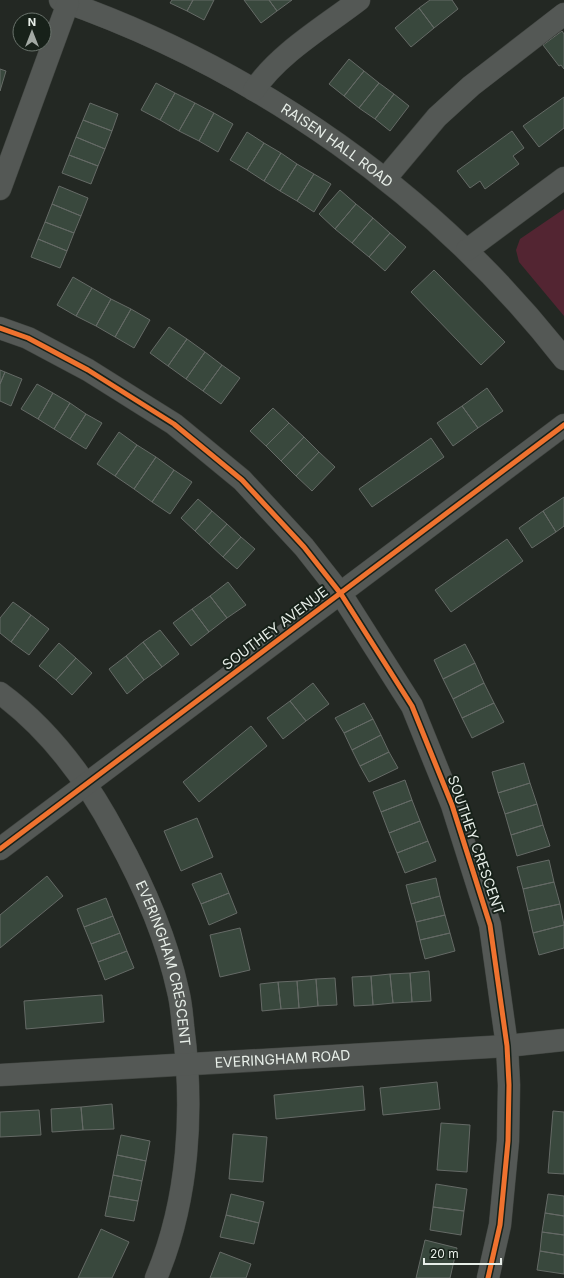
<svg xmlns="http://www.w3.org/2000/svg" width="564" height="1278" viewBox="0 0 564 1278" font-family="Inter,sans-serif">
	<rect width="100%" height="100%" fill="#232823"/>
	<!-- green -->
	<path fill="#532532" d="M564 209V316L519 262 516 250 520 239Z"/>
	<!-- building -->
	<path fill="#39483d" stroke="#656a66" d="M172 0H193L187 11 170 3Z
		M193 0H214L204 20 187 11Z
		M244 0H269L277 11 261 23Z
		M269 0H292L277 11Z
		M430 0H452L458 9 434 28 419 8Z
		M419 8 434 28 411 47 395 28Z
		M562 31 564 34V69L561 65 559 66 543 45Z
		M349 59 364 71 344 96 329 84Z
		M0 69 6 71 0 91Z
		M364 71 379 83 359 108 344 96Z
		M156 83 175 93 160 120 141 110Z
		M379 83 394 94 375 119 359 108Z
		M175 93 195 103 179 131 160 120Z
		M394 94 409 106 390 131 375 119Z
		M564 97V128L539 147 523 126Z
		M90 103 118 114 112 131 83 120Z
		M195 103 214 113 199 141 179 131Z
		M214 113 233 124 218 152 199 141Z
		M83 120 112 131 105 149 76 137Z
		M512 131 524 148 513 156 519 164 485 189 480 181 470 188 457 171Z
		M247 132 264 143 247 170 230 160Z
		M76 137 105 149 98 166 69 155Z
		M264 143 281 153 264 181 247 170Z
		M281 153 297 164 280 191 264 181Z
		M69 155 98 166 91 184 62 173Z
		M297 164 314 174 297 201 280 191Z
		M314 174 331 184 314 212 297 201Z
		M59 186 88 198 81 216 52 204Z
		M340 190 356 204 335 229 319 214Z
		M52 204 81 216 74 233 45 222Z
		M356 204 373 218 352 243 335 229Z
		M373 218 390 233 369 257 352 243Z
		M45 222 74 233 67 251 38 239Z
		M390 233 406 247 385 271 369 257Z
		M38 239 67 251 60 268 31 257Z
		M434 270 505 342 481 365 411 292Z
		M73 277 92 288 76 316 57 305Z
		M92 288 111 299 96 326 76 316Z
		M111 299 131 309 115 337 96 326Z
		M131 309 150 320 134 348 115 337Z
		M169 327 187 339 168 366 150 353Z
		M187 339 205 352 186 379 168 366Z
		M205 352 222 365 203 391 186 379Z
		M222 365 240 378 221 404 203 391Z
		M0 370 5 372 0 384Z
		M5 372 22 379 11 406 0 401V384Z
		M37 384 53 393 38 419 21 409Z
		M487 388 503 411 478 428 462 406Z
		M53 393 70 403 54 429 38 419Z
		M70 403 86 414 70 439 54 429Z
		M462 406 478 428 453 446 437 423Z
		M273 408 289 423 266 446 250 431Z
		M86 414 102 423 86 449 70 439Z
		M289 423 304 437 281 461 266 446Z
		M119 432 137 445 115 476 97 464Z
		M304 437 319 452 296 476 281 461Z
		M431 438 444 457 372 507 359 489Z
		M137 445 156 457 134 489 115 476Z
		M319 452 335 467 312 491 296 476Z
		M156 457 174 470 152 502 134 489Z
		M174 470 192 482 170 514 152 502Z
		M564 497V526L556 532 543 511Z
		M198 499 212 511 195 531 181 518Z
		M212 511 227 524 209 544 195 531Z
		M543 511 556 532 532 548 519 528Z
		M227 524 241 537 223 557 209 544Z
		M241 537 255 549 237 569 223 557Z
		M507 539 523 561 451 612 435 590Z
		M228 582 246 605 227 618 210 596Z
		M210 596 227 618 209 632 192 609Z
		M13 602 31 615 11 642 0 633V618Z
		M192 609 209 632 191 646 173 623Z
		M31 615 49 629 29 655 11 642Z
		M160 630 179 654 162 667 143 642Z
		M143 642 162 667 144 680 126 656Z
		M59 643 76 658 56 680 39 666Z
		M465 644 475 663 443 679 434 660Z
		M126 656 144 680 127 694 109 669Z
		M76 658 92 673 72 695 56 680Z
		M475 663 484 683 453 699 443 679Z
		M313 683 329 704 306 721 290 701Z
		M484 683 494 703 462 718 453 699Z
		M290 701 306 721 283 739 267 718Z
		M364 703 373 719 344 733 335 718Z
		M494 703 504 722 472 738 462 718Z
		M373 719 381 735 352 750 344 733Z
		M251 726 267 746 199 802 183 782Z
		M381 735 389 752 360 766 352 750Z
		M389 752 398 768 369 782 360 766Z
		M524 763 530 783 498 793 492 772Z
		M405 780 412 800 381 812 373 792Z
		M530 783 537 804 505 814 498 793Z
		M412 800 420 821 389 833 381 812Z
		M537 804 543 825 511 835 505 814Z
		M197 818 213 857 181 871 164 831Z
		M420 821 428 841 397 853 389 833Z
		M543 825 550 846 517 856 511 835Z
		M428 841 436 861 405 873 397 853Z
		M549 860 554 882 523 889 517 867Z
		M221 873 229 893 201 904 192 884Z
		M47 876 63 896 0 948V915Z
		M436 878 440 896 411 904 406 885Z
		M554 882 560 904 528 911 523 889Z
		M229 893 237 913 209 925 201 904Z
		M440 896 445 915 416 922 411 904Z
		M106 898 113 916 84 927 77 909Z
		M560 904 564 925 533 933 528 911Z
		M445 915 450 933 420 940 416 922Z
		M113 916 120 933 91 944 84 927Z
		M564 925V948L539 955 533 933Z
		M240 928 250 970 220 977 210 935Z
		M120 933 127 951 98 962 91 944Z
		M450 933 455 951 425 959 420 940Z
		M127 951 134 968 105 980 98 962Z
		M429 971 431 1001 412 1002 410 973Z
		M410 973 412 1002 393 1003 390 974Z
		M390 974 393 1003 373 1005 371 976Z
		M371 976 373 1005 354 1006 352 977Z
		M335 978 337 1005 318 1006 316 979Z
		M316 979 318 1006 299 1008 297 981Z
		M297 981 299 1008 281 1009 278 982Z
		M278 982 281 1009 262 1011 260 984Z
		M102 995 104 1022 26 1029 24 1001Z
		M437 1082 440 1109 383 1115 380 1088Z
		M363 1086 365 1110 276 1119 274 1095Z
		M112 1104 114 1129 83 1130 81 1107Z
		M81 1107 83 1130 52 1132 51 1109Z
		M39 1110 41 1135 0 1137V1112Z
		M553 1111 564 1112V1174L548 1173Z
		M441 1123 470 1125 467 1172 437 1170Z
		M233 1134 267 1137 263 1182 229 1179Z
		M121 1135 150 1141 146 1161 117 1155Z
		M117 1155 146 1161 142 1181 113 1175Z
		M113 1175 142 1181 138 1201 109 1196Z
		M436 1184 467 1189 464 1211 433 1207Z
		M231 1194 264 1202 259 1223 226 1215Z
		M548 1194 564 1196V1216L545 1213Z
		M109 1196 138 1201 134 1221 105 1216Z
		M433 1207 464 1211 461 1235 430 1230Z
		M545 1213 564 1216V1235L542 1232Z
		M226 1215 259 1223 254 1244 220 1237Z
		M101 1229 129 1242 112 1278H78Z
		M542 1232 564 1235V1255L540 1251Z
		M425 1240 457 1248 450 1278H416Z
		M540 1251 564 1255V1274L537 1270Z
		M220 1252 251 1264 246 1278H210Z"/>
	<g fill="none" stroke-linecap="round" stroke-linejoin="round">
		<defs>
			<g id="minor">
				<path id="s1" d="M60 0C257 69 436 195 564 359"/>
				<path d="M254 90C279 53 324 27 359 0"/>
				<path d="M385 179 437 117 471 86 564 14"/>
				<path d="M0 189 68 3"/>
				<path d="M467 250 564 178"/>
				<path d="M0 328 28 338 88 370 174 424 242 480 304 547 341 594 412 706 452 805 490 925 507 1046 509 1085 508 1141 500 1225 488 1278"/>
				<path id="s2" d="M0 693C49 729 88 782 116 835 143 884 166 936 178 991 181 1002 182 1015 183 1026 194 1109 189 1200 156 1278"/>
				<path d="M0 849 564 425"/>
				<path id="s3" d="M0 1075 507 1046 564 1040"/>
			</g>
		</defs>
		<!-- minor casing -->
		<use href="#minor" stroke="#414541" stroke-width="23"/>
		<!-- minor -->
		<use href="#minor" stroke="#545855" stroke-width="22"/>
		<defs>
			<path id="cycleway" d="M0 328 28 338 88 370 174 424 242 480 304 547 341 594 412 706 452 805 490 925 507 1046 509 1085 508 1141 500 1225 488 1278
				M0 849 564 425"/>
		</defs>
		<!-- cycleway casing -->
		<use href="#cycleway" stroke="#172119" stroke-width="8"/>
		<!-- cycleway -->
		<use href="#cycleway" stroke="#ef722f" stroke-width="5"/>
	</g>
	<g text-anchor="middle" stroke-width="4" stroke-linejoin="round" paint-order="stroke">
		<!-- street labels -->
		<g font-size="14" fill="#e7eee8" stroke="#172119">
			<text dy="5" stroke="none"><textPath href="#s1" startOffset="314">RAISEN HALL ROAD</textPath></text>
			<text transform="translate(275 628) rotate(-37)" y="5">SOUTHEY AVENUE</text>
			<text transform="translate(476 845) rotate(71)" y="5">SOUTHEY CRESCENT</text>
			<text dy="5" stroke="none"><textPath href="#s2" startOffset="323">EVERINGHAM CRESCENT</textPath></text>
			<text dy="5" stroke="none"><textPath href="#s3" startOffset="283">EVERINGHAM ROAD</textPath></text>
		</g>
	</g>
	<!-- north arrow -->
	<g transform="translate(32 32)"><circle r="19" fill="#172119" stroke="#6a736c"/>
	<path d="M0-3L7 15L0 10L-7 15Z" fill="#a2a9a3"/>
	<text y="-6" font-size="11" font-weight="bold" text-anchor="middle" fill="#e7eee8">N</text>
	</g>
	<!-- scale -->
	<path d="M424 1258v6h77v-6" fill="none" stroke="#e7eee8" stroke-width="2"/>
	<text x="430" y="1258" font-size="12" fill="#e7eee8" stroke="#172119" stroke-width="3" paint-order="stroke">20 m</text>
</svg>
